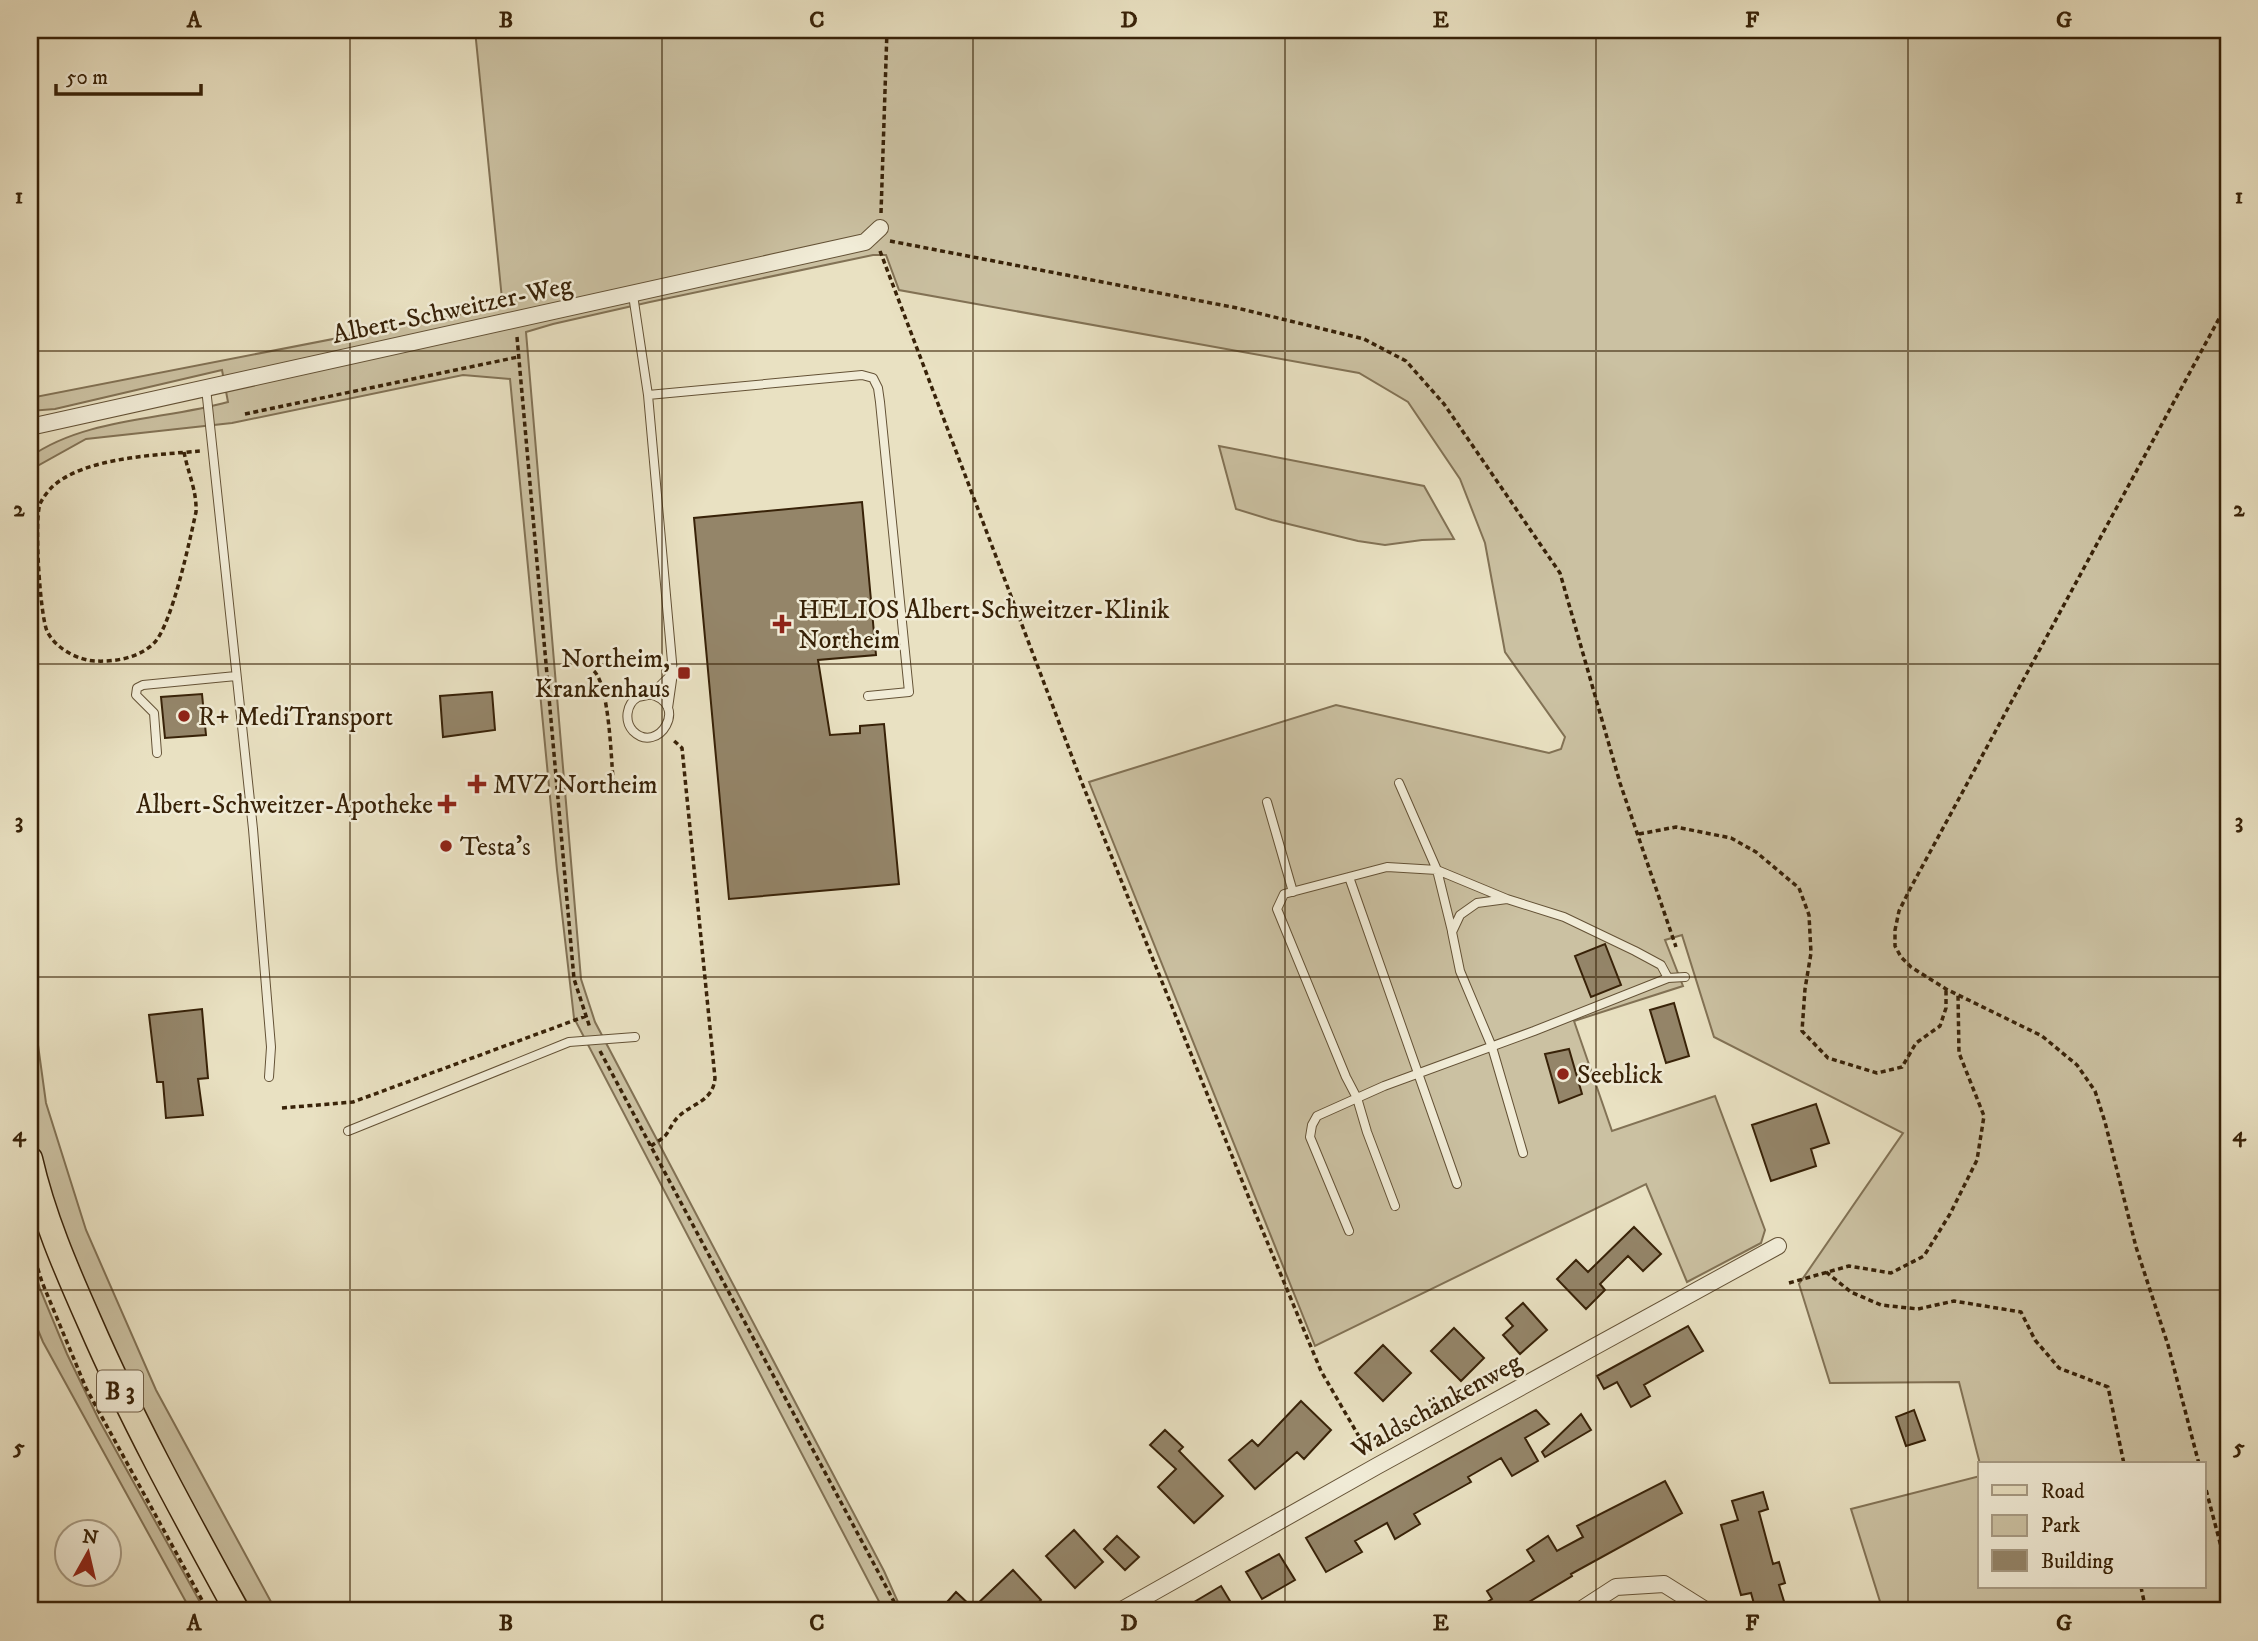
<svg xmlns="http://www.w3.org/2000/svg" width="2258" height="1641" viewBox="0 0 2258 1641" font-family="'IM FELL DW Pica',serif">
	<rect width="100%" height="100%" fill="#e9e1c2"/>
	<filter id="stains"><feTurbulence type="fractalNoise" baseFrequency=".00286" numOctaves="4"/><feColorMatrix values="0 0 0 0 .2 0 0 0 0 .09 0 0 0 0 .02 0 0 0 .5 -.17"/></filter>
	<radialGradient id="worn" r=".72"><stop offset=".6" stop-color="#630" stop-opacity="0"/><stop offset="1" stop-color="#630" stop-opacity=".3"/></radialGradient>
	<!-- green -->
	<path fill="#cbc1a2" stroke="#827255" stroke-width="2" d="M475 30H2228V1611H1883L1851 1509 1980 1476V1587H2204V1464H1980L1959 1382 1830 1383 1799 1284 1903 1133 1714 1037 1682 935 1665 940 1683 986 1574 1021 1612 1131 1715 1096 1765 1230 1761 1243 1687 1282 1646 1184 1315 1346 1089 782 1336 705 1549 753 1561 749 1565 737 1505 652 1485 543 1460 479 1408 402 1359 373 899 290 886 255H873L650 302 553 324 526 332 581 979 595 1022 884 1571 902 1611H884L574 1018 557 870 510 379 463 375 232 423 86 439 30 470V457C85 418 164 420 228 402L222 370 55 409 30 411V398L492 308 502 299Z
		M1219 446 1424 486 1454 539 1422 540 1385 545 1358 541 1272 520 1236 509Z
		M30 987 46 1103 86 1230 156 1390 276 1611H252L162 1454 71 1261 43 1173 30 1116Z
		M30 1254 40 1289 67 1354 99 1420 205 1611H191L43 1342 30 1311Z"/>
	<!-- building -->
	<path fill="#948569" stroke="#382208" stroke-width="2" d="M862 502 876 655 818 660 830 735 860 733V726L884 724 899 884 729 899 694 518Z
		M492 692 495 730 443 737 440 696Z
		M202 694 206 735 165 738 161 697Z
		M1605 944 1621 985 1591 997 1575 956Z
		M1674 1003 1689 1056 1666 1063 1650 1010Z
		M202 1009 208 1078 198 1079 203 1115 166 1118 163 1082H157L149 1015Z
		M1569 1049 1582 1094 1559 1103 1545 1054Z
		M1816 1104 1829 1143 1811 1149 1816 1166 1771 1181 1752 1125Z
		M1634 1227 1661 1254 1643 1271 1628 1256 1600 1284 1605 1290 1586 1309 1557 1279 1576 1260 1588 1272Z
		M1523 1303 1547 1330 1520 1354 1503 1335 1513 1326 1506 1318Z
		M1688 1326 1703 1351 1644 1385 1650 1396 1631 1407 1617 1382 1604 1389 1597 1376Z
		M1454 1328 1484 1358 1461 1381 1431 1351Z
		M1383 1345 1411 1373 1383 1401 1355 1373Z
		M1301 1401 1331 1430 1304 1459 1297 1452 1255 1489 1229 1460 1252 1440 1258 1446Z
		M1536 1410 1549 1424 1525 1438 1538 1461 1512 1476 1501 1458 1468 1477 1471 1482 1414 1514 1420 1524 1395 1539 1387 1523 1355 1541 1362 1552 1326 1572 1306 1538Z
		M1914 1410 1925 1440 1906 1446 1896 1417Z
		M1581 1414 1591 1430 1545 1457 1542 1452Z
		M1165 1430 1183 1447 1179 1451 1223 1496 1194 1523 1158 1487 1176 1469 1150 1445Z
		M1665 1481 1682 1513 1571 1574 1572 1576 1524 1605 1528 1611H1473L1492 1599 1487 1591 1534 1561 1527 1550 1548 1536 1557 1551 1583 1537 1577 1526Z
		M1763 1492 1768 1509 1759 1512 1773 1564 1779 1562 1785 1583 1779 1585 1787 1611H1756L1751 1593 1741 1595 1721 1525 1738 1520 1732 1501Z
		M1074 1530 1103 1562 1075 1588 1046 1556Z
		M1117 1536 1139 1557 1125 1570 1104 1549Z
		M1279 1554 1295 1580 1262 1599 1246 1572Z
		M1013 1570 1041 1600 1029 1611H939L956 1592 973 1608Z
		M1221 1586 1236 1611H1179Z"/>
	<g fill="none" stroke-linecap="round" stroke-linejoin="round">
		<defs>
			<path id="lane" d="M633 295 648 395 673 673 668 708
				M206 388 253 829 271 1047 269 1077
				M648 395 862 375 873 378 878 388 880 402 909 692 868 696
				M649 694C691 703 658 756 633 731 624 721 626 704 638 697 641 696 645 696 648 695 657 691 666 679 673 673
				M157 753 154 713 136 695 137 688 143 685 236 676
				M1399 783 1437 870 1452 931
				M1267 802 1293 892
				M1349 877 1457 1184
				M348 1131 569 1042 635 1037
				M1523 1153 1492 1047 1460 971 1452 932 1460 915 1477 903 1507 899 1564 917 1635 951 1661 965 1668 978
				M1395 1206 1367 1132 1357 1098 1346 1077 1277 909 1284 894 1387 867 1437 870 1507 899
				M1349 1231 1310 1137 1312 1125 1317 1116 1384 1086 1534 1031 1668 978 1685 977"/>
			<path id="street" d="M30 427 865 242 880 228
				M1120 1611 1377 1466 1778 1246
				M1579 1611 1616 1587 1664 1584 1707 1611"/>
			<path id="primary" d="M30 1159C43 1216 66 1269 90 1323 133 1422 185 1516 237 1611"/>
		</defs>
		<!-- lane casing -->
		<use href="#lane" stroke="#645236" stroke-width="10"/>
		<!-- street casing -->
		<use href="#street" stroke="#645236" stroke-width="18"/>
		<!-- primary casing -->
		<use href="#primary" stroke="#382208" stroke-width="27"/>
		<!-- path -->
		<path stroke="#382208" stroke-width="3.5" stroke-dasharray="5 3.5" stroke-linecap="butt" d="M881 213 887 30
			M890 241 1237 308 1364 339 1406 361 1444 404 1560 573 1620 783 1676 947
			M880 251 1082 783 1251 1203 1321 1371 1368 1452
			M517 337 574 979 590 1028
			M245 414 518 357
			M30 451 34 448 36 442
			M184 452C188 473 197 491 196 512 190 539 172 625 154 643 139 658 115 662 95 661 77 660 55 648 47 631 40 615 34 521 40 504 42 499 48 491 52 487 84 457 158 455 200 451
			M594 671C609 686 611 755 613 779
			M1639 834 1676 827 1731 838 1756 852 1799 888 1809 915 1811 953 1805 989 1802 1031 1828 1058 1877 1073 1902 1067 1916 1043 1940 1026 1946 1008V989
			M600 1051 899 1611
			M282 1108 353 1102 586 1016
			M651 1146C655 1143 661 1140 665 1136 670 1130 672 1123 678 1117 692 1103 713 1102 715 1078L682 748 672 739
			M30 1244 42 1282 86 1388 208 1611
			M1826 1272 1851 1292 1881 1305 1918 1309 1954 1301 2021 1312 2035 1340 2059 1368 2108 1387 2124 1464
			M1789 1283 1849 1266 1891 1273 1924 1256 1950 1214 1977 1160 1984 1116 1959 1053 1958 995
			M2199 1464 2168 1345 2136 1247 2105 1122 2095 1091 2077 1065 2042 1036 1946 989 1911 967 1901 957 1895 946V930L1899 911 1910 889 2228 302
			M2204 1482 2228 1573
			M2141 1587 2146 1611
			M2223 1611 2228 1609"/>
		<!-- lane -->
		<use href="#lane" stroke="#f1ecd7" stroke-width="8"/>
		<!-- street -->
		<use href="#street" stroke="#f1ecd7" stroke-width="16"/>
		<!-- primary -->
		<use href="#primary" stroke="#e9e1c2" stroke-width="24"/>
	</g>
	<!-- grid -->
	<path fill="none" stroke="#382208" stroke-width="2" stroke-opacity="0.55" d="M350 30V1611M662 30V1611M973 30V1611M1285 30V1611M1596 30V1611M1908 30V1611M30 351H2228M30 664H2228M30 977H2228M30 1290H2228"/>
	<!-- markers -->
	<g fill="#8f2418" stroke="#f1ecd7" stroke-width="2.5">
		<path d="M778.5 613.5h7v7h7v7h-7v7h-7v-7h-7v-7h7z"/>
		<rect x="677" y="666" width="14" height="14" rx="3.5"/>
		<circle cx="184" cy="716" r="7"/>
		<path d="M473.5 773.5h7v7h7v7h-7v7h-7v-7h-7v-7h7z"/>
		<path d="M443.5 793.5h7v7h7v7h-7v7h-7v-7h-7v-7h7z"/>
		<circle cx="446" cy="846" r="7"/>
		<circle cx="1563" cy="1074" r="7"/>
	</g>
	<g text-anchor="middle" stroke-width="5" stroke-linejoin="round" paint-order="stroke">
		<!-- shield labels -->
		<rect fill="#f1ecd7" stroke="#705f46" stroke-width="2" x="97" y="1370.5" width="46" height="41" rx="5"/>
		<g font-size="24" font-weight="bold" fill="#382208">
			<text x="120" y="1399">B 3</text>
		</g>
		<!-- street labels -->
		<g font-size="26" fill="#382208" stroke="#f1ecd7">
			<text transform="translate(452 309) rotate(-12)" y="9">Albert-Schweitzer-Weg</text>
			<text transform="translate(1436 1405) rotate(-29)" y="9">Waldschänkenweg</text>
		</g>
		<!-- poi labels -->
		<g font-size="26" fill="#382208" stroke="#f1ecd7" text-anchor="start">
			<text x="798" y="618">HELIOS Albert-Schweitzer-Klinik<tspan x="798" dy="30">Northeim</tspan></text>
			<text x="670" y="667" text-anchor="end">Northeim,<tspan x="670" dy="30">Krankenhaus</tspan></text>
			<text x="198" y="725">R+ MediTransport</text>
			<text x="493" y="793">MVZ Northeim</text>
			<text x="433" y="813" text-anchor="end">Albert-Schweitzer-Apotheke</text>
			<text x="460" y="855">Testa's</text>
			<text x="1577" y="1083">Seeblick</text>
		</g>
	</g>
	<!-- margin -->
	<rect width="2258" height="1641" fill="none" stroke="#e9e1c2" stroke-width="77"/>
	<!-- legend -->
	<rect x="1978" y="1462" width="228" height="126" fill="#f1ecd7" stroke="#a79b84" stroke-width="2"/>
	<rect x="1992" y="1485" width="35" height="10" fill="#e9e1c2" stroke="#a79b84" stroke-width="2"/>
	<text x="2041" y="1498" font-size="21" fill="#382208">Road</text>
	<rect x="1992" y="1515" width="35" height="21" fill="#cbc1a2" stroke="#a79b84" stroke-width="2"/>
	<text x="2041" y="1532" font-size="21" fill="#382208">Park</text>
	<rect x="1992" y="1550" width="35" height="21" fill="#948569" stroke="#a79b84" stroke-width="2"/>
	<text x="2041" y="1568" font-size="21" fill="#382208">Building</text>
	<!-- north arrow -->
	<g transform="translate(88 1553) rotate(8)"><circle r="33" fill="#f1ecd7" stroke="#a79b84" stroke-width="2"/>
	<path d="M0-5L12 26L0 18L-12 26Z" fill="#8f2418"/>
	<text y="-10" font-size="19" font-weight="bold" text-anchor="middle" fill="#382208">N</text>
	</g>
	<!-- scale -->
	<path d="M56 84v10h145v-10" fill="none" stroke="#382208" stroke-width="3.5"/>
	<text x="66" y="84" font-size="21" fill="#382208" stroke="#f1ecd7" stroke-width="5" paint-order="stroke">50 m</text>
	<rect x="38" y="38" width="2182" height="1564" fill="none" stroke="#382208" stroke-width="2.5"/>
	<g font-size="23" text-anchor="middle" font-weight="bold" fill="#382208">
		<text x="194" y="27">A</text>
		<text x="506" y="27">B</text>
		<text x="817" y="27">C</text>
		<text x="1129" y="27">D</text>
		<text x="1441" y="27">E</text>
		<text x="1752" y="27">F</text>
		<text x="2064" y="27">G</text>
		<text x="19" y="203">1</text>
		<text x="2239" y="203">1</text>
		<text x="19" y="516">2</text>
		<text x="2239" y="516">2</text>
		<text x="19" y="828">3</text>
		<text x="2239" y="828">3</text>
		<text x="19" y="1141">4</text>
		<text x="2239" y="1141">4</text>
		<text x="19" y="1454">5</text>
		<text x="2239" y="1454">5</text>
		<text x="194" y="1630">A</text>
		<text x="506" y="1630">B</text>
		<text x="817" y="1630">C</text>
		<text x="1129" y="1630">D</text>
		<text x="1441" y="1630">E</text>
		<text x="1752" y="1630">F</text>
		<text x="2064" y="1630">G</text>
	</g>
	<rect width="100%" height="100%" filter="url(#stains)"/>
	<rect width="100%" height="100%" fill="url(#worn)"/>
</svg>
